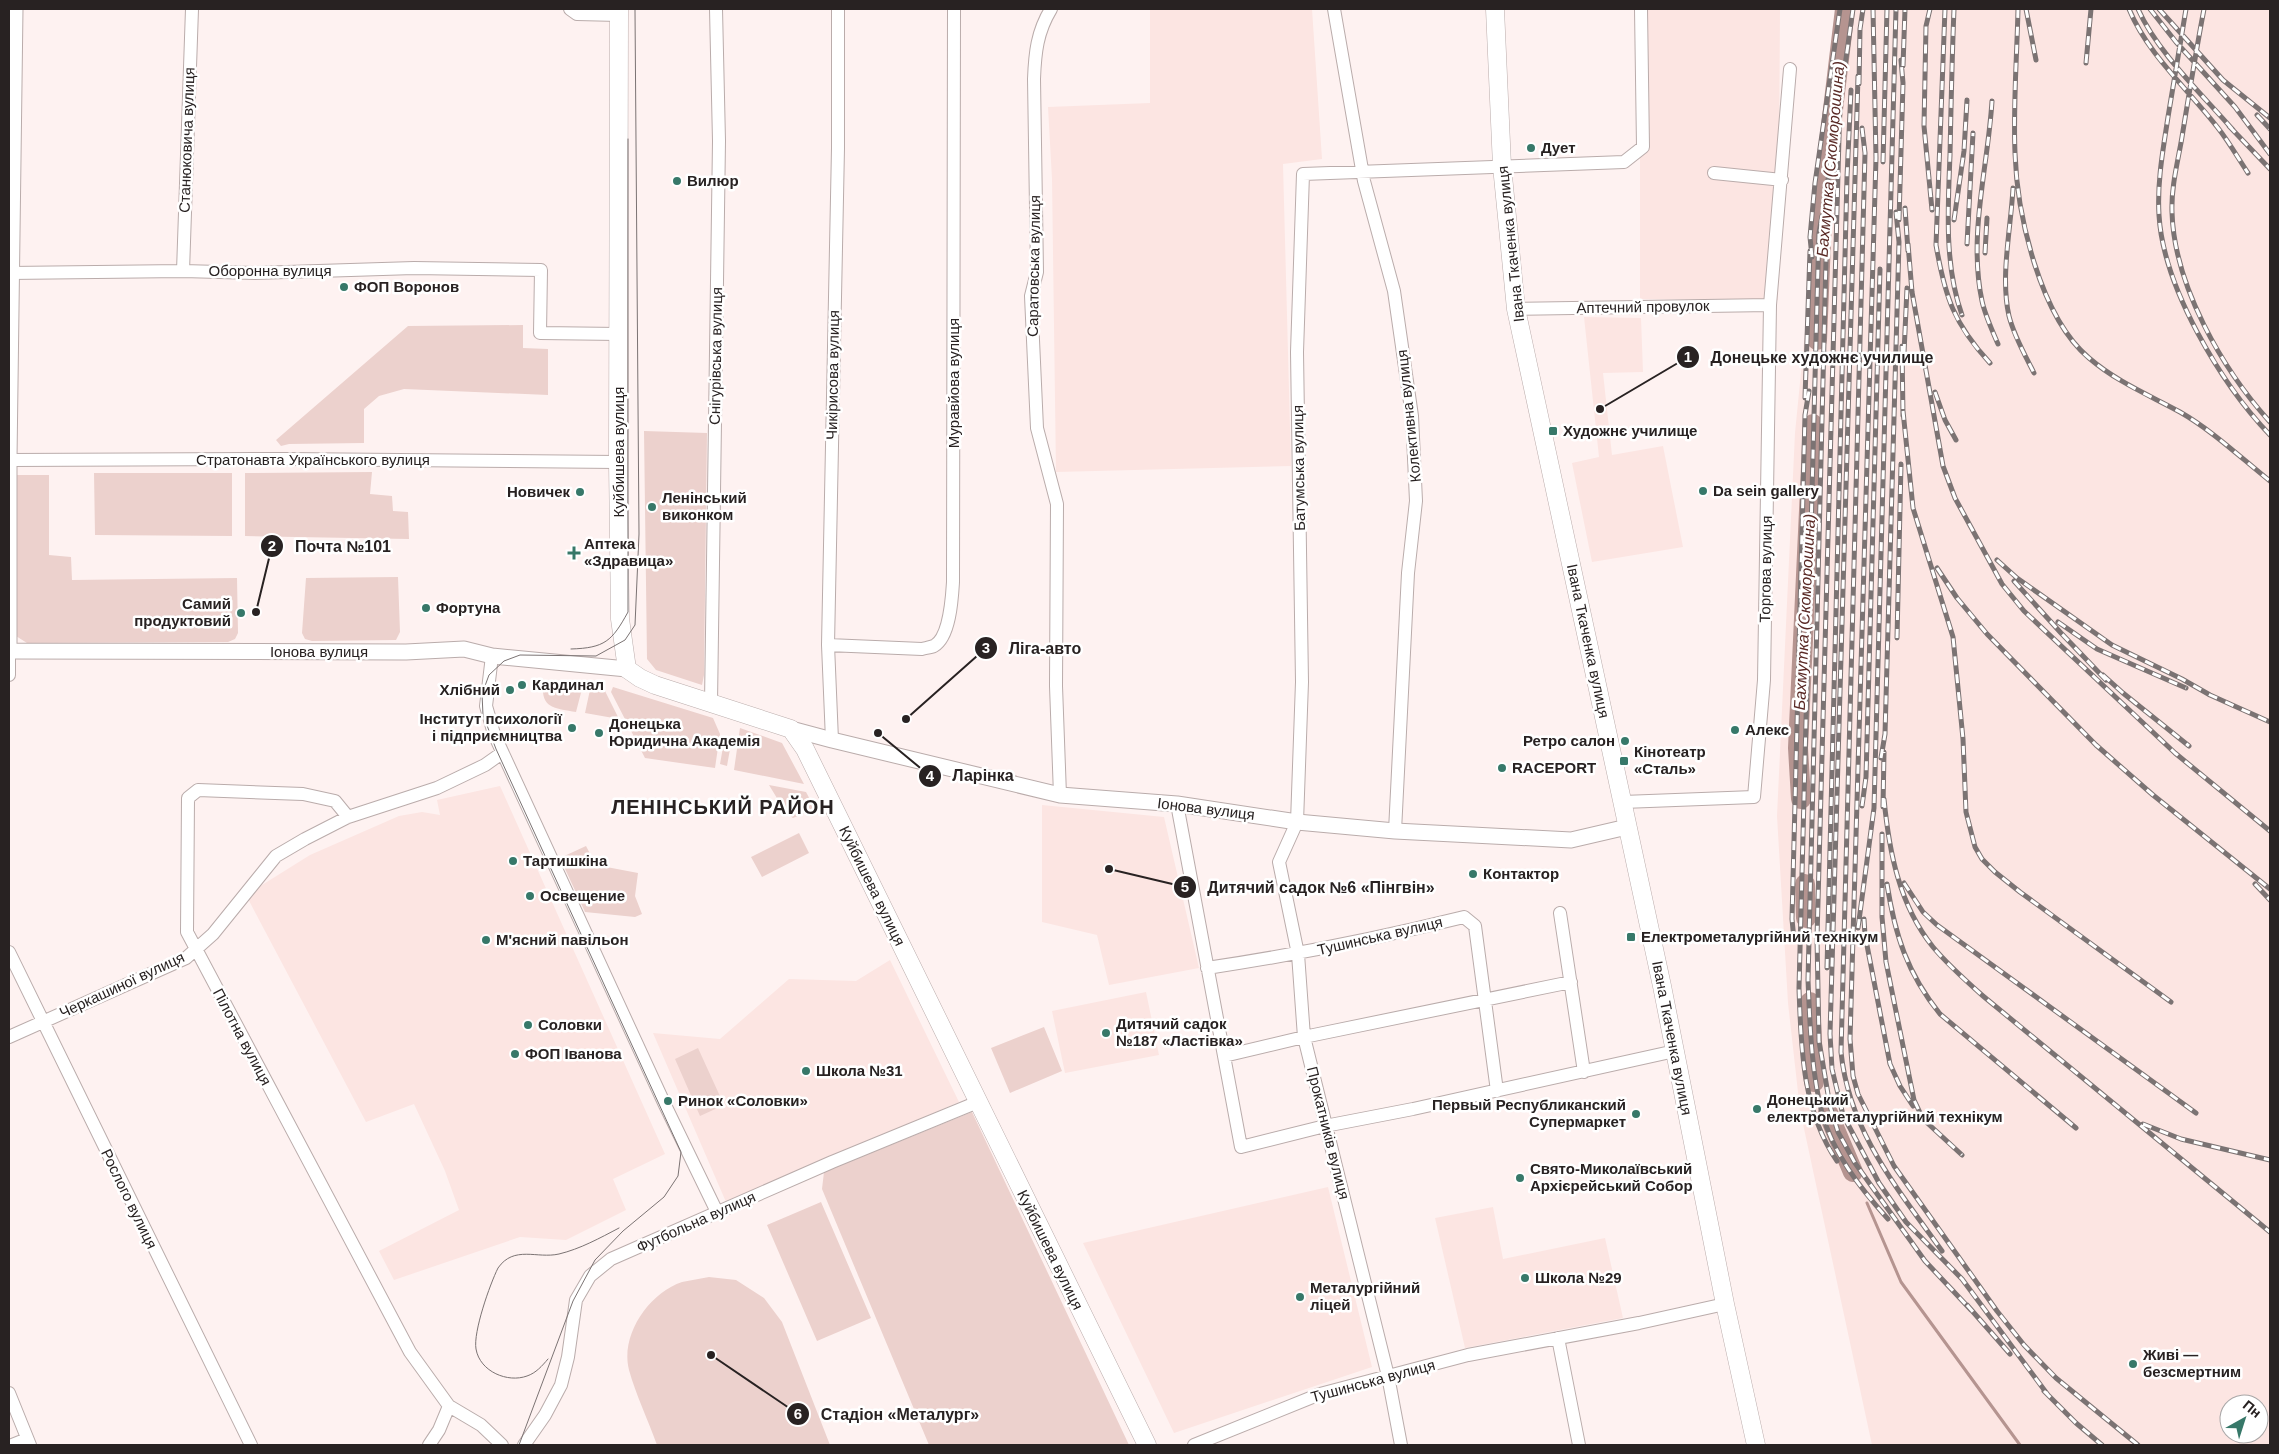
<svg xmlns="http://www.w3.org/2000/svg" width="2279" height="1454" viewBox="0 0 2279 1454" font-family="Arial,sans-serif">
	<rect width="100%" height="100%" fill="#fef2f1"/>
	<!-- built -->
	<path fill="#fce5e2" fill-rule="evenodd" d="M1150 9H1312L1322 159 1283 164 1291 466 1056 472 1052 179 1048 107 1150 103Z
		M1647 9H1780L1778 300 1640 299V155Z
		M1837 9H2270V1445H1872L1800 1110 1788 1003 1777 816 1795 433ZM2229 1404H2259V1434H2229Z
		M1584 317 1641 318 1643 372 1603 373 1612 455 1663 446 1683 547 1592 562 1572 463 1599 457Z
		M500 786 665 1154 613 1179 626 1210 566 1240 520 1237 394 1280 379 1251 459 1210 445 1171 414 1104 366 1122 246 895 310 855 399 816 422 812 440 815 437 800Z
		M1042 805 1164 817 1199 968 1109 985 1097 935 1042 922Z
		M890 960 959 1102 726 1202 653 1033 720 1039 789 979 856 981Z
		M1146 992 1159 1055 1065 1073 1052 1011Z
		M1328 1187 1372 1367 1174 1433 1083 1243Z
		M1493 1207 1503 1259 1605 1238 1623 1318 1465 1348 1435 1218Z"/>
	<!-- green -->
	<path fill="#ecd1cd" d="M523 325V348L548 349V395L404 389 379 396 364 409V443L289 444 281 446 276 440 408 326Z
		M644 431 707 433 704 675 702 685 656 670 647 659Z
		M372 472 370 494 392 496 393 511 408 512 409 539 245 536V473Z
		M94 473H232V536L95 535Z
		M16 475H49V555L71 557 72 580 237 578 238 633 235 639 228 642 27 643 16 636Z
		M398 577 400 632 396 640 312 641 305 639 302 633 306 578Z
		M543 684 583 685 576 712C555 708 541 709 543 684Z
		M591 685H602L619 719 585 713Z
		M613 687 713 718 720 734 715 768 645 758 611 692Z
		M740 728 782 743 804 784 734 770Z
		M725 736 732 738 727 766 720 764Z
		M769 785 806 792 815 809 793 818 786 813Z
		M799 833 809 853 762 877 751 857Z
		M586 846 596 865 638 873 635 896 642 914 635 917 585 912 560 858Z
		M1044 1027 1062 1071 1010 1093 991 1048Z
		M698 1048 724 1105 700 1116 675 1059Z
		M972 1112 1129 1445H929L822 1189 824 1172Z
		M821 1202 871 1318 817 1341 767 1225Z
		M709 1277 736 1280 764 1298 782 1322 830 1445H657C648 1420 636 1395 629 1370 620 1335 649 1293 682 1282 691 1280 700 1279 709 1277Z"/>
	<g fill="none" stroke-linecap="round" stroke-linejoin="round">
		<!-- stream -->
		<path stroke="#b59490" stroke-width="3" d="M1867 1203 1901 1282 2020 1445"/>
		<!-- river -->
		<path stroke="#b59490" stroke-width="20" d="M1817 340 1823 193 1845 9
			M1801 799 1798 748 1813 424
			M1805 884 1806 918
			M1810 1002 1814 1082
			M1828 1113 1853 1172"/>
		<defs>
			<path id="minor" d="M570 9 577 14 619 15
				M1051 9C1037 32 1035 53 1034 79L1037 272 1031 296 1037 428 1057 504 1056 686 1060 795
				M1334 9 1364 181 1394 291 1412 416 1416 501 1408 573 1395 831
				M1714 173 1782 180
				M183 271 192 9
				M9 273 183 271 255 273 414 268 541 270 540 333 619 334
				M1516 309 1770 305
				M9 460 287 459 618 462
				M828 645 922 649C926 648 931 647 934 646 950 637 952 598 953 582L954 9
				M9 651V675
				M492 656 486 706 494 734 665 1105 717 1212
				M711 703 719 141 716 9
				M832 740 828 645 838 148V9
				M1623 802 1754 797 1764 680 1770 305 1790 69
				M1177 804 1241 1147 1325 1126 1413 1109 1675 1051
				M348 817 335 801 303 794 198 790 188 798 187 932 410 1352 449 1406 481 1425 502 1445
				M1560 913 1584 1072
				M9 952 251 1445
				M1207 968C1294 955 1379 938 1464 917L1475 926 1497 1091
				M9 1037 186 958 213 934 276 856 305 839 348 817 437 788 485 765 502 753
				M1224 1056 1304 1037 1571 982
				M1558 1338 1579 1445
				M9 1393 30 1445
				M12 1445 27 1439
				M429 1445 439 1430 449 1406
				M524 1445 545 1415 561 1385 568 1357 576 1300 590 1276 611 1259 832 1162 978 1102
				M1194 1445 1320 1394 1468 1355 1639 1323 1725 1304
				M1401 1445 1388 1376 1304 1037 1298 954 1279 862 1297 822 1302 682 1297 352 1303 174 1624 162 1643 147 1641 9"/>
			<path id="tertiary" d="M9 459 15 9
				M9 464V651L406 652 464 649 492 656 627 669
				M791 729 832 740 1060 795 1177 804 1297 822 1395 831 1571 840 1627 827"/>
			<path id="secondary" d="M619 9 618 462 620 619 627 669 640 678 655 685 791 729 805 749 1147 1445
				M1495 9 1502 166 1516 309 1662 986 1725 1304 1756 1445"/>
		</defs>
		<!-- minor casing -->
		<use href="#minor" stroke="#baacab" stroke-width="14"/>
		<!-- tertiary casing -->
		<use href="#tertiary" stroke="#baacab" stroke-width="17"/>
		<!-- secondary casing -->
		<use href="#secondary" stroke="#baacab" stroke-width="19"/>
		<!-- minor -->
		<use href="#minor" stroke="#fff" stroke-width="12"/>
		<!-- tertiary -->
		<use href="#tertiary" stroke="#fff" stroke-width="15"/>
		<!-- secondary -->
		<use href="#secondary" stroke="#fff" stroke-width="18"/>
		<!-- tram -->
		<path stroke="#7b7373" stroke-width="1" d="M571 649C605 648 612 641 628 612V139
			M548 1359C542 1366 536 1373 527 1376 508 1383 480 1372 476 1349 473 1332 490 1284 498 1268 514 1245 537 1259 559 1254 580 1249 600 1238 619 1228
			M519 1445 573 1301 595 1260 623 1231 664 1197 678 1176 681 1152 496 749 483 715 482 694 489 675 504 661 520 655 596 656 625 640 635 625 639 534 635 9"/>
		<defs>
			<path id="rail" d="M1853 9 1840 101 1817 938 1819 1041 1830 1106 1838 1132 1855 1163 1925 1261 1971 1310
				M1873 9 1876 158 1850 1039 1853 1076 1858 1094 1894 1166 1997 1311 2024 1345 2056 1378 2138 1445
				M1930 9 1926 26 1924 126 1932 210
				M1945 9 1936 245C1945 297 1954 324 1990 363
				M1954 9C1952 57 1951 106 1950 155 1948 207 1944 265 1962 315
				M2018 9C2017 56 2013 105 2015 153 2017 215 2040 317 2089 358 2117 382 2149 395 2180 412 2213 431 2241 458 2270 481
				M2026 9 2036 60
				M2129 9C2148 55 2188 89 2218 128 2229 142 2238 158 2248 173
				M2138 9C2157 52 2202 94 2233 130
				M2150 9 2176 42 2235 107 2270 154
				M2159 9 2223 80 2270 118
				M2186 9C2180 45 2174 81 2168 117 2163 150 2157 182 2159 215 2163 287 2221 384 2270 435
				M2204 9C2196 51 2189 94 2182 137 2178 161 2171 187 2172 212 2174 285 2222 369 2270 422
				M2086 63 2091 9
				M1903 66 1905 9
				M1858 76 1830 1034 1832 1069 1843 1115 1879 1183 1906 1222 1962 1279 2048 1395
				M1859 84 1860 29 1863 9
				M1992 101C1988 167 1968 235 1982 301 1985 315 1992 330 1998 344
				M2257 115 2270 129
				M2229 126 2270 169
				M1862 128 1865 153 1841 1052C1849 1131 1897 1188 1942 1251
				M1833 145 1828 180 1808 980C1810 1024 1811 1070 1822 1113 1833 1153 1860 1188 1888 1219
				M1883 162 1887 9
				M2013 188C2011 228 2000 277 2009 316 2014 336 2025 355 2034 373
				M1905 208 1908 251
				M1822 216 1819 233 1817 302 1799 988C1801 1047 1802 1110 1837 1161
				M1899 220 1903 83 1901 60
				M1954 220 1964 151 1967 100
				M1908 244 1912 292 1943 466 1955 498 2002 584 2024 611 2175 753 2270 831
				M1967 244 1973 133
				M1985 253 1987 218
				M1812 257 1810 237 1815 183 1840 9
				M1902 346 1903 416
				M1904 353 1907 288
				M1935 392 1945 420 1956 440
				M1805 398 1810 251
				M1903 411 1913 508 1953 637 1963 739 1966 812 1975 847 1982 859 1995 872 2020 892 2171 1002
				M1997 560 2017 578 2112 645 2182 679 2210 695 2270 722
				M1937 568 1957 598 1987 634 2096 745 2153 795 2270 889
				M2014 581 2061 633 2106 680
				M2058 622 2097 649 2186 688
				M1897 638 1901 464
				M2103 675 2123 693 2189 746
				M1881 758 1885 734 1899 242 1896 212
				M1884 799C1889 851 1899 905 1933 947 1948 965 1965 980 1983 996L2270 1232
				M1862 806 1866 777 1880 269
				M1883 807 1884 752
				M1882 834V917L1886 962 1914 1100 1923 1119 1962 1155
				M1904 883 1923 912 1937 925 2196 1113
				M1887 884C1895 935 1907 973 1940 1014L2076 1128
				M2255 884 2270 900
				M1864 919 1865 935 1890 1064 1900 1086 1913 1106
				M1858 928 1874 808 1896 9
				M1794 940 1792 919 1805 415 1809 391
				M1827 968 1847 177 1851 90
				M2143 1124 2181 1139 2270 1160
				M1967 1305 2010 1354
				M2044 1391 2076 1423 2102 1445"/>
		</defs>
		<!-- rail casing -->
		<use href="#rail" stroke="#7b7373" stroke-width="5"/>
		<!-- rail -->
		<use href="#rail" stroke="#fff" stroke-width="3" stroke-dasharray="9" stroke-linecap="butt"/>
	</g>
	<!-- markers -->
	<g fill="#377869" stroke="#fff" stroke-width="2">
		<circle cx="1531" cy="148" r="5"/>
		<circle cx="677" cy="181" r="5"/>
		<circle cx="344" cy="287" r="5"/>
		<rect x="1548" y="426" width="10" height="10" rx="2.5"/>
		<circle cx="1703" cy="491" r="5"/>
		<circle cx="580" cy="492" r="5"/>
		<circle cx="652" cy="507" r="5"/>
		<path d="M571.5 545.5h5v5h5v5h-5v5h-5v-5h-5v-5h5z"/>
		<circle cx="426" cy="608" r="5"/>
		<circle cx="241" cy="613" r="5"/>
		<circle cx="522" cy="685" r="5"/>
		<circle cx="510" cy="690" r="5"/>
		<circle cx="572" cy="728" r="5"/>
		<circle cx="1735" cy="730" r="5"/>
		<circle cx="599" cy="733" r="5"/>
		<circle cx="1625" cy="741" r="5"/>
		<rect x="1619" y="756" width="10" height="10" rx="2.5"/>
		<circle cx="1502" cy="768" r="5"/>
		<circle cx="513" cy="861" r="5"/>
		<circle cx="1473" cy="874" r="5"/>
		<circle cx="530" cy="896" r="5"/>
		<rect x="1626" y="932" width="10" height="10" rx="2.5"/>
		<circle cx="486" cy="940" r="5"/>
		<circle cx="528" cy="1025" r="5"/>
		<circle cx="1106" cy="1033" r="5"/>
		<circle cx="515" cy="1054" r="5"/>
		<circle cx="806" cy="1071" r="5"/>
		<circle cx="668" cy="1101" r="5"/>
		<circle cx="1757" cy="1109" r="5"/>
		<circle cx="1636" cy="1114" r="5"/>
		<circle cx="1520" cy="1178" r="5"/>
		<circle cx="1525" cy="1278" r="5"/>
		<circle cx="1300" cy="1297" r="5"/>
		<circle cx="2133" cy="1364" r="5"/>
	</g>
	<g text-anchor="middle" stroke-width="5" stroke-linejoin="round" paint-order="stroke">
		<!-- street labels -->
		<g font-size="15" fill="#282222" stroke="#fff">
			<text transform="translate(187 140) rotate(-88)" y="5">Станюковича вулиця</text>
			<text transform="translate(1511 244) rotate(-96)" y="5">Івана Ткаченка вулиця</text>
			<text transform="translate(1034 266) rotate(-89)" y="5">Саратовська вулиця</text>
			<text x="270" y="276">Оборонна вулиця</text>
			<text transform="translate(1643 307) rotate(-1)" y="5">Аптечний провулок</text>
			<text transform="translate(716 356) rotate(-89)" y="5">Снігурівська вулиця</text>
			<text transform="translate(833 375) rotate(-89)" y="5">Чикірисова вулиця</text>
			<text transform="translate(954 383) rotate(-90)" y="5">Муравйова вулиця</text>
			<text transform="translate(1409 416) rotate(-96)" y="5">Колективна вулиця</text>
			<text transform="translate(619 452) rotate(-90)" y="5">Куйбишева вулиця</text>
			<text x="313" y="465">Стратонавта Українського вулиця</text>
			<text transform="translate(1299 468) rotate(-91)" y="5">Батумська вулиця</text>
			<text transform="translate(1766 569) rotate(-89)" y="5">Торгова вулиця</text>
			<text transform="translate(1588 641) rotate(78)" y="5">Івана Ткаченка вулиця</text>
			<text x="319" y="657">Іонова вулиця</text>
			<text transform="translate(1206 809) rotate(7)" y="5">Іонова вулиця</text>
			<text transform="translate(872 886) rotate(64)" y="5">Куйбишева вулиця</text>
			<text transform="translate(1380 936) rotate(-13)" y="5">Тушинська вулиця</text>
			<text transform="translate(122 985) rotate(-25)" y="5">Черкашиної вулиця</text>
			<text transform="translate(242 1037) rotate(62)" y="5">Пілотна вулиця</text>
			<text transform="translate(1672 1038) rotate(79)" y="5">Івана Ткаченка вулиця</text>
			<text transform="translate(1328 1133) rotate(76)" y="5">Прокатників вулиця</text>
			<text transform="translate(129 1199) rotate(64)" y="5">Рослого вулиця</text>
			<text transform="translate(696 1222) rotate(-24)" y="5">Футбольна вулиця</text>
			<text transform="translate(1050 1250) rotate(64)" y="5">Куйбишева вулиця</text>
			<text transform="translate(1373 1381) rotate(-15)" y="5">Тушинська вулиця</text>
		</g>
		<!-- poi labels -->
		<g font-size="15" font-weight="bold" fill="#282222" stroke="#fff" text-anchor="start">
			<text x="1541" y="153">Дует</text>
			<text x="687" y="186">Вилюр</text>
			<text x="354" y="292">ФОП Воронов</text>
			<text x="1563" y="436">Художнє училище</text>
			<text x="1713" y="496">Da sein gallery</text>
			<text x="570" y="497" text-anchor="end">Новичек</text>
			<text x="662" y="503">Ленінський<tspan x="662" dy="17">виконком</tspan></text>
			<text x="584" y="549">Аптека<tspan x="584" dy="17">«Здравица»</tspan></text>
			<text x="231" y="609" text-anchor="end">Самий<tspan x="231" dy="17">продуктовий</tspan></text>
			<text x="436" y="613">Фортуна</text>
			<text x="532" y="690">Кардинал</text>
			<text x="500" y="695" text-anchor="end">Хлібний</text>
			<text x="562" y="724" text-anchor="end">Інститут психології<tspan x="562" dy="17">і підприємництва</tspan></text>
			<text x="609" y="729">Донецька<tspan x="609" dy="17">Юридична Академія</tspan></text>
			<text x="1745" y="735">Алекс</text>
			<text x="1615" y="746" text-anchor="end">Ретро салон</text>
			<text x="1634" y="757">Кінотеатр<tspan x="1634" dy="17">«Сталь»</tspan></text>
			<text x="1512" y="773">RACEPORT</text>
			<text x="523" y="866">Тартишкіна</text>
			<text x="1483" y="879">Контактор</text>
			<text x="540" y="901">Освещение</text>
			<text x="1641" y="942">Електрометалургійний технікум</text>
			<text x="496" y="945">М'ясний павільон</text>
			<text x="1116" y="1029">Дитячий садок<tspan x="1116" dy="17">№187 «Ластівка»</tspan></text>
			<text x="538" y="1030">Соловки</text>
			<text x="525" y="1059">ФОП Іванова</text>
			<text x="816" y="1076">Школа №31</text>
			<text x="1767" y="1105">Донецький<tspan x="1767" dy="17">електрометалургійний технікум</tspan></text>
			<text x="678" y="1106">Ринок «Соловки»</text>
			<text x="1626" y="1110" text-anchor="end">Первый Республиканский<tspan x="1626" dy="17">Супермаркет</tspan></text>
			<text x="1530" y="1174">Свято-Миколаївський<tspan x="1530" dy="17">Архієрейський Собор</tspan></text>
			<text x="1535" y="1283">Школа №29</text>
			<text x="1310" y="1293">Металургійний<tspan x="1310" dy="17">ліцей</tspan></text>
			<text x="2143" y="1360">Живі —<tspan x="2143" dy="17">безсмертним</tspan></text>
		</g>
		<!-- water labels -->
		<g font-size="16" font-style="italic" fill="#5a2a26" stroke="#fff">
			<text transform="translate(1830 159) rotate(-85)" y="6">Бахмутка (Скоморошина)</text>
			<text transform="translate(1804 612) rotate(-87)" y="6">Бахмутка (Скоморошина)</text>
		</g>
		<!-- district labels -->
		<g font-size="20" font-weight="bold" letter-spacing="1" fill="#282222" stroke="#fff">
			<text x="723" y="814">ЛЕНІНСЬКИЙ РАЙОН</text>
		</g>
	</g>
	<!-- callouts -->
	<path fill="none" stroke="#282222" stroke-width="2" d="M1600 409L1688 357M256 612L272 546M906 719L986 648M878 733L930 776M1109 869L1185 887M711 1355L798 1414"/>
	<g fill="#282222" stroke="#fff" stroke-width="2">
		<circle cx="1600" cy="409" r="5"/>
		<circle cx="256" cy="612" r="5"/>
		<circle cx="906" cy="719" r="5"/>
		<circle cx="878" cy="733" r="5"/>
		<circle cx="1109" cy="869" r="5"/>
		<circle cx="711" cy="1355" r="5"/>
		<circle cx="1688" cy="357" r="12"/>
		<circle cx="272" cy="546" r="12"/>
		<circle cx="986" cy="648" r="12"/>
		<circle cx="930" cy="776" r="12"/>
		<circle cx="1185" cy="887" r="12"/>
		<circle cx="798" cy="1414" r="12"/>
	</g>
	<g font-size="15" text-anchor="middle" font-weight="bold" fill="#fff">
		<text x="1688" y="362">1</text>
		<text x="272" y="551">2</text>
		<text x="986" y="653">3</text>
		<text x="930" y="781">4</text>
		<text x="1185" y="892">5</text>
		<text x="798" y="1419">6</text>
	</g>
	<g font-size="16" text-anchor="middle" font-weight="bold" fill="#282222" stroke="#fff" stroke-width="5" stroke-linejoin="round" paint-order="stroke">
		<text x="1822" y="363">Донецьке художнє училище</text>
		<text x="343" y="552">Почта №101</text>
		<text x="1045" y="654">Ліга-авто</text>
		<text x="983" y="781">Ларінка</text>
		<text x="1321" y="893">Дитячий садок №6 «Пінгвін»</text>
		<text x="900" y="1420">Стадіон «Металург»</text>
	</g>
	<!-- border -->
	<rect width="2279" height="1454" fill="none" stroke="#282222" stroke-width="20"/>
	<!-- north arrow -->
	<g transform="translate(2244 1419) rotate(39)"><circle r="24" fill="#ffffff" stroke="#a9a7a7"/>
	<path d="M0-4L9 19L0 12L-9 19Z" fill="#377869"/>
	<text y="-8" font-size="14" font-weight="bold" text-anchor="middle" fill="#282222">Пн</text>
	</g>
</svg>
